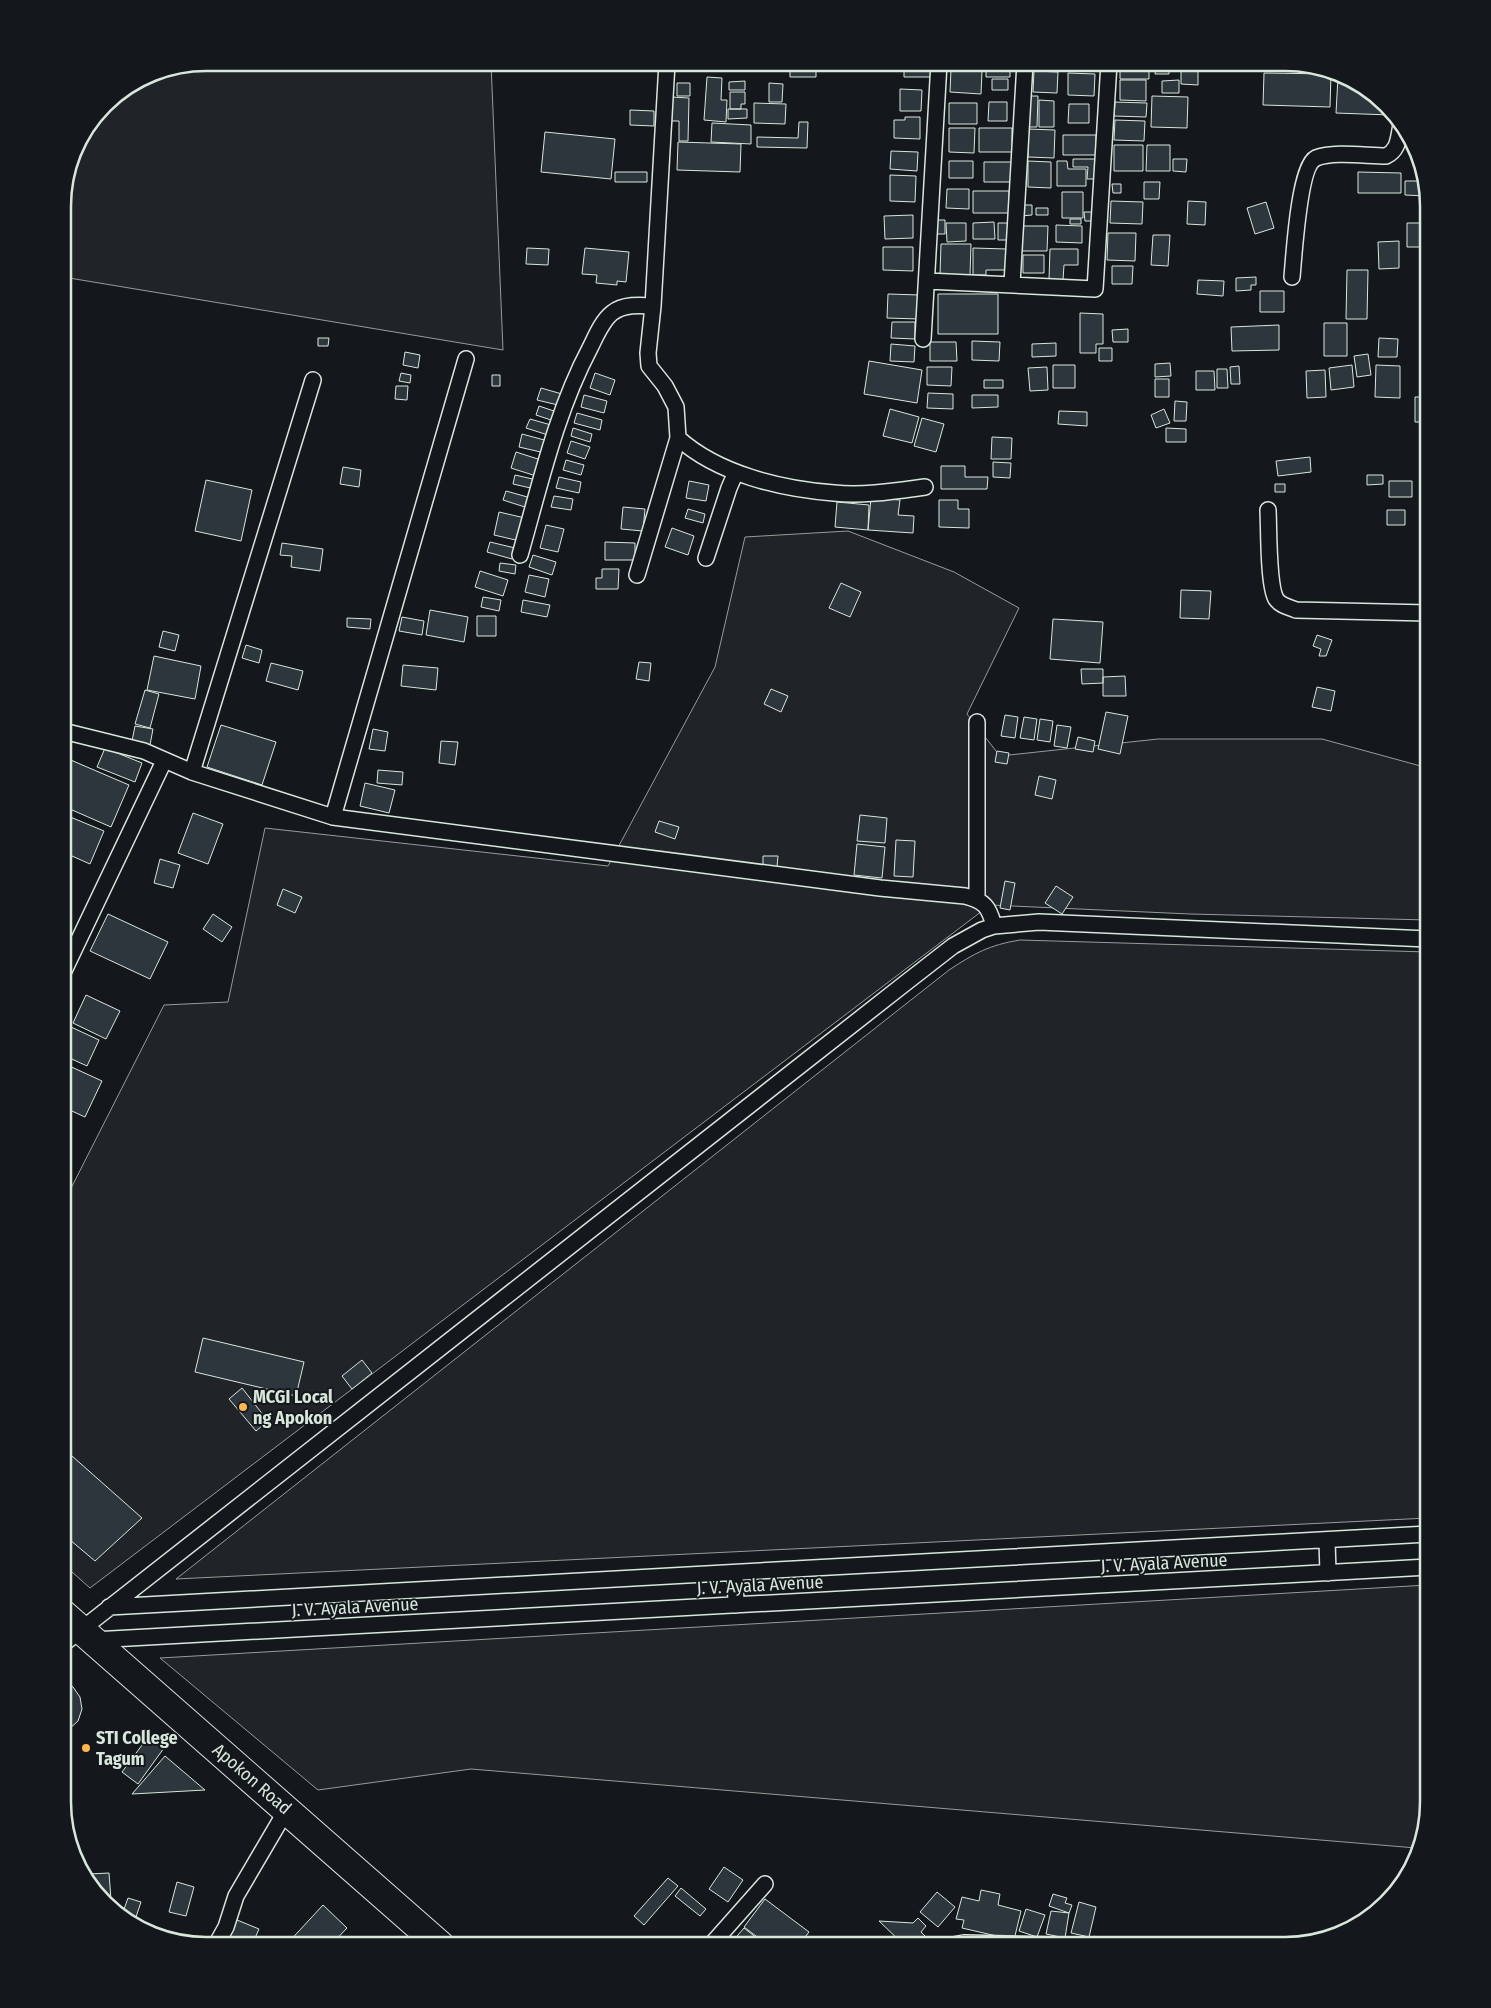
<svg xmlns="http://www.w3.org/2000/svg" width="1491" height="2008" viewBox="0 0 1491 2008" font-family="'Fira Sans Condensed',sans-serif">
	<rect width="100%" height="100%" fill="#14181c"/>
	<!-- green -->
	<path fill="#202428" stroke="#939e99" d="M206 63H491L503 350 63 277V196L77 142 111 98 151 73Z
		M848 531 954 572 1019 608 967 714 1000 756 1158 739H1322L1428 768V920L1190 914 990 905 90 1588 63 1564V1204L164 1005 228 1002 265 828 608 866 715 667 745 537Z
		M1020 940 1428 952V1518L176 1579 949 970C975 953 989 945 1020 940Z
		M1428 1585V1802L1416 1848 471 1769 318 1790 160 1658Z"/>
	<!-- building -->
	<path fill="#2c363c" stroke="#d8e6dc" d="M549 63H590V68L549 67Z
		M790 63H816V77H790Z
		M904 63H932V77H904Z
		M1033 63H1062V65L1033 64Z
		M1069 63H1102V71L1068 70Z
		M1120 63H1149V79H1120Z
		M1156 63H1169V74H1155Z
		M1181 63H1198V85L1181 84Z
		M1280 63H1294L1312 68 1279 67Z
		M986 66H1010V77H986Z
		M951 69 982 71 981 94 950 92Z
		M1034 71 1058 72 1057 93 1033 92Z
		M1068 73 1095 74 1094 96 1068 95Z
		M1264 73 1331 74 1330 107 1263 105Z
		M707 77 722 78 721 100H727L726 122 704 120Z
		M1338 77 1357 82 1390 115 1336 113Z
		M992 79H1008V90H992Z
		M1120 80H1146V101L1120 100Z
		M1179 80V93H1162V81Z
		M745 81V90H729V82Z
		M677 83H690V96H677Z
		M769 83 783 84 782 102H769Z
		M900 89 922 90 921 111H900Z
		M730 92H745V104H741V109H730Z
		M1028 96H1038L1037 127H1027Z
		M1152 96 1188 97 1187 128 1151 127Z
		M672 97 689 98 688 141H679V121H671Z
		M1039 100 1054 101V127H1039Z
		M989 102H1007V121H988Z
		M1115 102 1147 103 1146 117 1114 116Z
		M754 103 786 104 785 124 754 123Z
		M949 103H977V124H949Z
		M1069 104H1089V123H1068Z
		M728 109H747V118L728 119Z
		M630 110 654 111V126L630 125Z
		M905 117H920V139L894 138V120H905Z
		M1115 120 1145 121 1144 141 1114 140Z
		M799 122H808L807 148 757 147V137L798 138Z
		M712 123 751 125V144L711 142Z
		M949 128H975L974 153 949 152Z
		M979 128H1012V152H979Z
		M1028 129 1055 130 1054 158 1028 157Z
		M545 132 615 139 611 179 541 172Z
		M1063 135H1096V155H1063Z
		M678 142 741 144 740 172 677 170Z
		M1114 145H1143V171H1114Z
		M1147 145H1170V171H1146Z
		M891 151 918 152 917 171 890 169Z
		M1073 159H1095V179H1087L1088 167H1073Z
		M1173 159H1187L1186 172 1173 171Z
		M949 161H973V178H949Z
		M1028 161 1051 162V188L1028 187Z
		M1057 161H1067L1068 169H1086V186H1057Z
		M984 162H1014V182H984Z
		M615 172H647V182H615Z
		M1358 172 1401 173V193H1358Z
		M890 175 916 176 915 202 890 201Z
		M1405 181H1422L1426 196 1405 195Z
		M1144 182H1160L1159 199H1144Z
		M1112 184H1121V193H1113Z
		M947 189H969V209L946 208Z
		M973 191H1009V213H973Z
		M1062 192H1083V218H1062Z
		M1111 201 1143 202 1142 224 1110 223Z
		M1188 201 1206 202 1205 225 1187 224Z
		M1266 202 1274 228 1255 234 1247 208Z
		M1021 205H1032V215L1021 216Z
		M1036 208H1048V215H1036Z
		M1084 212H1092V221H1085Z
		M913 215V238L885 239 884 216Z
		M1070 219H1081V224H1070Z
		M937 220H945V234H937Z
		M994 222 995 239H973V223Z
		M946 223H966V241L947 242Z
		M998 223H1011V240H998Z
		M1407 223H1424V247H1407Z
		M1056 225 1082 226V243L1056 242Z
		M1023 226H1048L1047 251H1022Z
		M1108 233H1136L1135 261 1107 260Z
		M1153 235H1170L1168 266 1151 265Z
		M1399 241V268L1379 269 1378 242Z
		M941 244H971L970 275H940Z
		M883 247H913V271L883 270Z
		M527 248 549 249 548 265 526 264Z
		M585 248 629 252 626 282 617 281V285L596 283 597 275 582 274Z
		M973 248 1007 249V270H986V275H973Z
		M1050 249H1078V265H1064L1063 280H1049Z
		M1023 255H1044V273H1023Z
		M1112 266H1133L1132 284H1112Z
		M1347 270H1368L1367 319H1346Z
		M1256 277V285H1251V290L1236 291V278Z
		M1198 280 1224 281 1223 296 1197 294Z
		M1260 291H1284V312H1260Z
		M888 294 920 295 919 319 887 318Z
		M938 294H998V334H938Z
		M1080 313 1103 314V344H1096V353H1080Z
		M892 322H915V339L891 338Z
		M1324 323H1347V356H1324Z
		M1279 325V350L1232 351 1231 327Z
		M1128 329V342H1113L1112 330Z
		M318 338H329L328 346H318Z
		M1379 338 1398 339 1397 357H1378Z
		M972 341 1000 342 999 361 972 360Z
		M930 342H956L957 361H930Z
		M1056 343V356L1032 357V344Z
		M891 344 915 346 914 362 890 361Z
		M1099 348H1112V361H1099Z
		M405 352 420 355 418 368 403 365Z
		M1368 354 1371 375 1357 377 1354 356Z
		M869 361 922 370 917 403 864 394Z
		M1170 363 1171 376 1155 377V364Z
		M1053 365H1075V388H1053Z
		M1352 365 1354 387 1331 390 1329 368Z
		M1376 365 1400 366V398L1375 397Z
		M1239 366 1240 384H1231L1230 367Z
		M927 367H952L951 386 927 385Z
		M1047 367 1048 390 1030 391 1028 368Z
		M1217 369H1227L1228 388H1217Z
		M1325 370 1326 397 1307 398 1306 371Z
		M1196 371H1214L1215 390H1196Z
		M401 373 411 375 410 383 399 381Z
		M595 373 615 380 610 395 590 388Z
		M492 375H500V386H492Z
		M1155 379H1169V397H1155Z
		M984 380H1003V388H984Z
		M396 386H408L407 400 395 399Z
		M541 388 562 394 558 405 537 400Z
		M928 393 953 394V409L927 408Z
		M584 395 607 401 604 413 581 407Z
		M972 395H998V407L972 408Z
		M1415 397H1428V422H1415Z
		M1175 401 1187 402 1186 421H1174Z
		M539 406 557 412 554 421 536 415Z
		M890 409 919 417 912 443 883 436Z
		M1164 409 1170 423 1156 428 1151 415Z
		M1059 411 1087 412V426L1058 424Z
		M577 413 602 420 600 430 574 423Z
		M922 418 944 424 936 452 914 446Z
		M530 419 551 425 548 435 526 428Z
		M573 428 592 434 590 442 571 436Z
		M1166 428 1186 429V442H1166Z
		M522 434 548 441 545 453 519 447Z
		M992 437 1012 438 1011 459H991Z
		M571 441 590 447 585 459 567 453Z
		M516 452 541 460 536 476 511 468Z
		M1310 457 1311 472 1278 476 1276 461Z
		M566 460 584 465 581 475 563 470Z
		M993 462 1011 463 1010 478 993 477Z
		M941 466H965V477H988L987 489H941Z
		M343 467 361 470 359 487 340 484Z
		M515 475 537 480 535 489 513 484Z
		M1367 475H1383V484L1367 485Z
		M559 477 581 482 579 493 556 488Z
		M206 480 252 490 241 541 195 531Z
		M689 481 709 485 706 501 686 498Z
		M1389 481H1412V497H1389Z
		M1275 484H1285V492H1275Z
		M506 491 531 498 528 508 503 500Z
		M554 496 573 499 571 510 551 507Z
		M871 498 900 500 898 515 914 516 913 533 868 530Z
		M939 500H958V509H969V528L939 527Z
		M837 502 869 505 868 530 835 527Z
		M623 507 645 509 643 531 621 529Z
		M688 509 705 514 703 523 685 518Z
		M1387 510H1405V525H1387Z
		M499 512 525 518 520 541 494 535Z
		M546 525 564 529 558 552 540 548Z
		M672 528 694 536 688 555 665 547Z
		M490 542 515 548 512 559 487 552Z
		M605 542 635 543V560H605Z
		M282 543 323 549 320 571 291 567 292 556 280 555Z
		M533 555 556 562 552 575 529 567Z
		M500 563 516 565 515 574 499 571Z
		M602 569H619L618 589H596V578H602Z
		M480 571 508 580 503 596 475 587Z
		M529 575 549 579 545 597 525 592Z
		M841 583 861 592 850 617 829 608Z
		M1181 590 1211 591 1209 619 1180 618Z
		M483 597 501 600 499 611 481 607Z
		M523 600 550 605 547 617 521 612Z
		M430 610 468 617 464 642 426 635Z
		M477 616H496V636H477Z
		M402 617 424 621 422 635 399 631Z
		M347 618 371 619 370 629 347 627Z
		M1053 619 1103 622 1100 663 1050 659Z
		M163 631 179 635 175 651 159 647Z
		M1317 635 1332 640 1326 656H1319L1321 649 1313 646Z
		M246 645 262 650 259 663 242 658Z
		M154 656 201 666 195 699 147 690Z
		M639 662 651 663 649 681 636 679Z
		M271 663 303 671 298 690 266 681Z
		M403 665 438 668 436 690 401 686Z
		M1081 669H1103V683L1082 684Z
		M1125 676 1126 696H1103V677Z
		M1317 687 1335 691 1331 711 1312 707Z
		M771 689 788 696 781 712 764 704Z
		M145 690 159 694 150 728 135 724Z
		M1106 712 1128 716 1120 754 1098 749Z
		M1005 715 1018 717 1015 738 1001 736Z
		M1024 717 1037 719 1034 740 1020 738Z
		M1040 719 1053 721 1050 742 1037 740Z
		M221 725 276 742 262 785 207 767Z
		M1057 725 1071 727 1067 748 1054 746Z
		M135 726 153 729 150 745 132 741Z
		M373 729 388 732 385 751 369 749Z
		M1078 737 1095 741 1093 752 1075 749Z
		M441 741 458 742 455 765 439 763Z
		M105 748 142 763 135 782 97 767Z
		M997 751 1009 753 1007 764 995 762Z
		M66 758 129 785 111 827 63 806V765Z
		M378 770 403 772 402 785 377 783Z
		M1039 776 1056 780 1052 799 1035 795Z
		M365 783 395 790 389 813 360 806Z
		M193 813 223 824 208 864 178 853Z
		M63 814 104 831 90 864 63 852Z
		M860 815 887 818 885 843 857 841Z
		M659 821 679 827 675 839 655 832Z
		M896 840 915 841 913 877 894 876Z
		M857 844 885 847 882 878 854 875Z
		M763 856H778L777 867 763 866Z
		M160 859 180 865 173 888 154 883Z
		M1005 881 1015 883 1010 910 1000 908Z
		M1056 886 1073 897 1062 914 1045 903Z
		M283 889 302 897 295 913 277 905Z
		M108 914 168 942 150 979 90 951Z
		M213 914 232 927 222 942 203 929Z
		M86 995 120 1011 106 1039 73 1023Z
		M71 1027 99 1040 87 1066 63 1055V1046Z
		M65 1064 102 1081 85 1117 63 1107V1070Z
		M203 1338 304 1362 296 1396 195 1372Z
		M362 1360 372 1373 352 1389 342 1376Z
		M242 1388 268 1421 256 1431 229 1399Z
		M63 1448 142 1518 95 1561 63 1534Z
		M63 1682 73 1687 80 1697 82 1709 78 1721 68 1730 63 1731Z
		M148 1737 164 1748 138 1784 122 1772Z
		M165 1756 205 1790 132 1794Z
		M724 1867 743 1880 728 1902 709 1889Z
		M109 1873 111 1900H108L89 1881V1874Z
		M668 1878 678 1886 644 1925 634 1916Z
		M177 1882 194 1887 186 1916 169 1912Z
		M681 1888 706 1909 700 1916 675 1896Z
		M981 1890 1000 1894 998 1905 1021 1911 1014 1940 962 1928 964 1920 956 1919 962 1897 979 1901Z
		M937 1892 955 1907 938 1927 920 1912Z
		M1053 1894 1067 1898 1065 1903 1072 1905 1069 1913 1049 1906Z
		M128 1898 141 1902 136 1917 123 1912Z
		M765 1899 809 1932 799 1945H768L744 1927Z
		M1079 1902 1096 1907 1089 1937 1071 1933Z
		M323 1905 347 1928 331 1945H286Z
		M1026 1909 1045 1915 1037 1937 1019 1931Z
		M1051 1911 1069 1913 1065 1938 1046 1934Z
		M918 1918 926 1926 921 1932 926 1937 917 1945H904L879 1921 913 1923Z
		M237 1920 259 1929 252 1945H233L227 1943Z
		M744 1928 758 1939 752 1945H736L732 1942Z
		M1094 1936 1108 1941 1090 1945Z"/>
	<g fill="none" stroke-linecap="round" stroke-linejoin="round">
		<defs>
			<path id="street" d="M667 63 653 306 648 353 649 366 665 386 676 407 678 438C718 474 781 489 834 493 864 496 895 491 925 487
				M1292 277C1294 256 1299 166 1316 158 1334 151 1366 156 1386 156 1399 150 1398 138 1401 125
				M927 281 1095 289 1109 63
				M1012 284 1025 63
				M923 339 939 63
				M1268 510C1269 529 1268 585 1276 599 1281 606 1289 607 1296 610L1428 613
				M520 555C540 485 556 412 590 348 596 336 602 321 612 313 623 304 640 305 653 306
				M706 558 729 488 736 472
				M637 575 678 438
				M977 722V899
				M63 731 144 751 192 772 333 817 880 888 965 896C985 901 989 907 994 926
				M192 772 313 380
				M333 817 466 359
				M63 973 164 761
				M1327 1540 1328 1573
				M735 1573 736 1605
				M109 1607 1428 1534
				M93 1640 1428 1567
				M63 1644 908 981 953 946 982 930 994 926 1039 922 1428 939
				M216 1945 226 1927 236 1896 287 1809
				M711 1945 765 1884
				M953 1945 964 1943 1053 1945"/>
			<path id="highway" d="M63 1614 440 1945"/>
		</defs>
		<!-- street casing -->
		<use href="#street" stroke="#d8e6dc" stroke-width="18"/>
		<!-- highway casing -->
		<use href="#highway" stroke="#d8e6dc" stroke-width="30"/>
		<!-- street -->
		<use href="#street" stroke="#14181c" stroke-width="15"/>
		<!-- highway -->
		<use href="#highway" stroke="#14181c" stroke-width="28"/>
	</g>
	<!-- markers -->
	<g fill="#ffb74d" stroke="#14181c" stroke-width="2">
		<circle cx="243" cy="1407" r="5"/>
		<circle cx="86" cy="1748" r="5"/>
	</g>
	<g text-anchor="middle" stroke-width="4" stroke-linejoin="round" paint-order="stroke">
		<!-- poi labels -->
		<g font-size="18" font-weight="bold" fill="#d8e6dc" stroke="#14181c" text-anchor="start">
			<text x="253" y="1403">MCGI Local<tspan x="253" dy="21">ng Apokon</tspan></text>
			<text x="96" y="1744">STI College<tspan x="96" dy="21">Tagum</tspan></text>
		</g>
		<!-- street labels -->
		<g font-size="18" fill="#d8e6dc" stroke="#14181c">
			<text transform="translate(1164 1563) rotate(-3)" y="6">J. V. Ayala Avenue</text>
			<text transform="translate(760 1585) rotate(-3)" y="6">J. V. Ayala Avenue</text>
			<text transform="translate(355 1607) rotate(-3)" y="6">J. V. Ayala Avenue</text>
			<text transform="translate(252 1779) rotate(41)" y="6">Apokon Road</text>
		</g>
	</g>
	<!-- crop -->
	<path d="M0 0H1491V2008H0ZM206 71H1285A135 135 0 0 1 1420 206V1802A135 135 0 0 1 1285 1937H206A135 135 0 0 1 71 1802V206A135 135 0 0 1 206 71Z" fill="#14181c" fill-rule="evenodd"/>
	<path fill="none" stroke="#d8e6dc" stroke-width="2.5" d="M206 71H1285A135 135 0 0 1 1420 206V1802A135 135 0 0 1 1285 1937H206A135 135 0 0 1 71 1802V206A135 135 0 0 1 206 71Z"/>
</svg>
